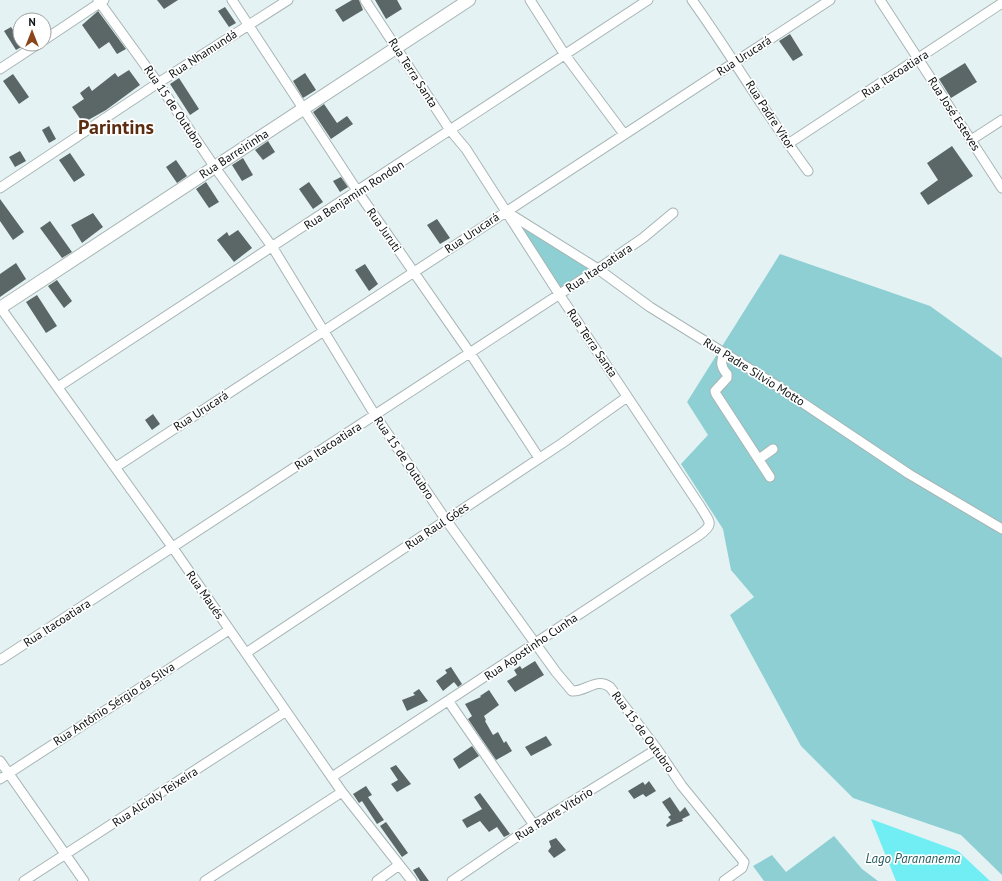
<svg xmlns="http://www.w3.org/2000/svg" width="1002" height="881" viewBox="0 0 1002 881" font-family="'PT Sans',sans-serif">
	<rect width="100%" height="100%" fill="#e4f2f3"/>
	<!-- green -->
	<path fill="#8dcfd2" d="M506 211 596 269 559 294Z
		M780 254 930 306 1002 358V875L961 835 853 798 801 746 730 615 754 597 731 570 723 529 681 464 708 435 687 402Z
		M834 836 862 869 878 881H764L753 866 772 855 786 872Z"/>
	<!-- water -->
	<path fill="#71eef3" d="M871 819 958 851 990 881H896Z"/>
	<!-- building -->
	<path fill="#5b6767" d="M157 0H178L164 9Z
		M352 0H359L363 10 343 22 335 10Z
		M372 0H397L402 9 386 19 375 0Z
		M225 7 236 23 229 27 218 11Z
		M98 11 126 49 117 54 109 42 99 49 82 25Z
		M11 27 20 41V44L23 46 16 50 4 31Z
		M790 34 803 55 793 61 779 41Z
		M965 63 977 82 951 98 939 79Z
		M129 70 140 85 106 110 83 123 72 107 84 99 80 93 89 86 92 91 115 73 118 77Z
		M305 73 316 90 303 98 293 81Z
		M13 74 29 97 19 104 3 81Z
		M179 78 199 109 190 115 170 84Z
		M324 104 337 123 347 116 353 124 331 139 313 112Z
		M49 126 56 139 49 143 42 130Z
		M268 141 275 152 263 160 255 150Z
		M952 146 973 176 928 205 920 193 938 180 927 163Z
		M20 151 26 161 15 167 9 157Z
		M70 153 85 175 74 182 59 160Z
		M243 158 253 175 242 181 232 165Z
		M176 160 187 176 177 183 166 167Z
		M341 177 348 187 340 192 333 181Z
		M206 182 219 202 209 208 196 189Z
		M309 182 323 202 313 209 299 189Z
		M0 199 24 232 13 240 0 221Z
		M93 213 103 227 82 243 71 225Z
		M437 219 450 238 440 244 427 225Z
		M50 221 72 252 62 258 40 228Z
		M238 230 252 248 234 262 217 240 227 232 229 236Z
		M16 263 26 279 0 297V274Z
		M365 264 378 284 369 291 355 270Z
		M57 280 72 301 64 308 48 286Z
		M37 295 57 326 46 333 26 302Z
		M153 414 160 424 152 430 145 420Z
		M535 661 544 675 515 692 507 681 517 675 514 670 520 666 522 669Z
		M451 667 462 684 458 687 454 682 443 691 436 681 447 673 445 670Z
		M419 689 428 701 407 711 402 700 415 695 413 693Z
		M489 690 499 705 484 716 486 720 485 721 493 735 498 732 504 743 506 741 512 751 496 760 468 719 472 716 465 704 481 697 480 696Z
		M546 736 552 745 531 756 525 747Z
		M472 746 479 756 459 769 453 759Z
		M396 765 411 784 397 792 391 784 398 780 390 768Z
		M649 781 656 791 646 797 643 794 634 799 628 791 643 782 645 785Z
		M366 786 372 795 368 797 384 820 377 824 362 801 359 803 353 794Z
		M480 793 489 805 510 834 504 837 497 827 489 832 480 821 467 828 462 820 482 809 474 797Z
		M670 797 680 812 685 807 690 815 682 819 683 821 667 827 666 825 671 820 668 817 671 815 662 802Z
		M386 822 408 853 402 857 380 826Z
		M556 838 566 850 554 858 548 851 551 847 549 841Z
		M419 867 429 881H420L413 870Z"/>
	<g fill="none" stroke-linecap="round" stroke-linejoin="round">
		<defs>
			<path id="minor" d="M98 0 158 83 214 166 273 248 375 415 446 520 556 672 572 691C586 692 596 677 610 687L657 749 682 786 744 862 742 868 724 881
				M232 0 358 192 470 353 539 458
				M530 0 565 55 624 134
				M692 0C732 56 767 116 808 171
				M880 0 1002 188
				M44 40 104 0
				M0 69 38 44
				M971 140 1002 120
				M788 144 1002 3
				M0 188 158 83 288 0
				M510 214 598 269 650 307 782 389 909 474 1002 529
				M0 307 173 548 342 792 412 881
				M724 353C721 362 720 366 727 374V378L715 391 716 394 770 477
				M58 387 648 0
				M759 459 773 449
				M116 467 830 0
				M246 653 561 444 627 397
				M0 660 598 269 643 238 673 213
				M449 702 534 825
				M0 761 84 881
				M332 777 698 536C715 524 710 523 700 506L559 294 466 149 450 130 365 0
				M0 779 229 630
				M24 881 285 712
				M205 881 342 792
				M377 881 399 865
				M452 881 534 825 657 749"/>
			<path id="tertiary" d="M0 308 469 0"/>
		</defs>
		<!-- minor casing -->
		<use href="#minor" stroke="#a8b5b5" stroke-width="11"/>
		<!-- tertiary casing -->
		<use href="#tertiary" stroke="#a8b5b5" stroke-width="14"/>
		<!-- minor -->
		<use href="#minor" stroke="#fff" stroke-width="9"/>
		<!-- tertiary -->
		<use href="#tertiary" stroke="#fff" stroke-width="12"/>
	</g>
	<g text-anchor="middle" stroke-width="3.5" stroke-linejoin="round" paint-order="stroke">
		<!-- street labels -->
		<g font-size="12" fill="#0c1111" stroke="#fff">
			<text transform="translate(203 54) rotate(-33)" y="4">Rua Nhamundá</text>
			<text transform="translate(744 56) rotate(-33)" y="4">Rua Urucará</text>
			<text transform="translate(413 73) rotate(57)" y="4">Rua Terra Santa</text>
			<text transform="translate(895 74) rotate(-33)" y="4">Rua Itacoatiara</text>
			<text transform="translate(174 107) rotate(56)" y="4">Rua 15 de Outubro</text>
			<text transform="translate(954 114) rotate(57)" y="4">Rua José Esteves</text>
			<text transform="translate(770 115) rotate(57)" y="4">Rua Padre Vitor</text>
			<text transform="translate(234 154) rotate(-33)" y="4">Rua Barreirinha</text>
			<text transform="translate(354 195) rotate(-33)" y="4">Rua Benjamim Rondon</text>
			<text transform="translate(384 230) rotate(55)" y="4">Rua Juruti</text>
			<text transform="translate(472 233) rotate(-34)" y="4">Rua Urucará</text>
			<text transform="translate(599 268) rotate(-34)" y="4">Rua Itacoatiara</text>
			<text transform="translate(592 343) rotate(56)" y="4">Rua Terra Santa</text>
			<text transform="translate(754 372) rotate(32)" y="4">Rua Padre Silvio Motto</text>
			<text transform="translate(201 411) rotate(-33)" y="4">Rua Urucará</text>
			<text transform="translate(328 446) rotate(-33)" y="4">Rua Itacoatiara</text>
			<text transform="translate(404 458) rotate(56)" y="4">Rua 15 de Outubro</text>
			<text transform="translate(437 526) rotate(-34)" y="4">Rua Raul Góes</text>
			<text transform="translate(205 595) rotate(55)" y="4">Rua Maués</text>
			<text transform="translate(57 623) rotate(-33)" y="4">Rua Itacoatiara</text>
			<text transform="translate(531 647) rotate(-34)" y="4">Rua Agostinho Cunha</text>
			<text transform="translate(114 704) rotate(-33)" y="4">Rua Antônio Sérgio da Silva</text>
			<text transform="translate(643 732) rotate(54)" y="4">Rua 15 de Outubro</text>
			<text transform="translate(155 797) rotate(-33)" y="4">Rua Alcioly Teixeira</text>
			<text transform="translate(554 814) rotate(-32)" y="4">Rua Padre Vitório</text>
		</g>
		<!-- water labels -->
		<g font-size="13" font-style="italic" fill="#245a5c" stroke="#fff">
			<text x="913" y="863">Lago Parananema</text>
		</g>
		<!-- town labels -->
		<g font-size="20" font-weight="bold" fill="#5b2c0f" stroke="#fff">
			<text x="116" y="134">Parintins</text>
		</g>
	</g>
	<!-- north arrow -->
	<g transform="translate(32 32)"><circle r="19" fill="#ffffff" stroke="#9ea0a0"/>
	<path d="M0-3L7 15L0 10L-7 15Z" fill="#8a451b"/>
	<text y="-6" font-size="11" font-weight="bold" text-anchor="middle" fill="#0c1111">N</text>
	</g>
</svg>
